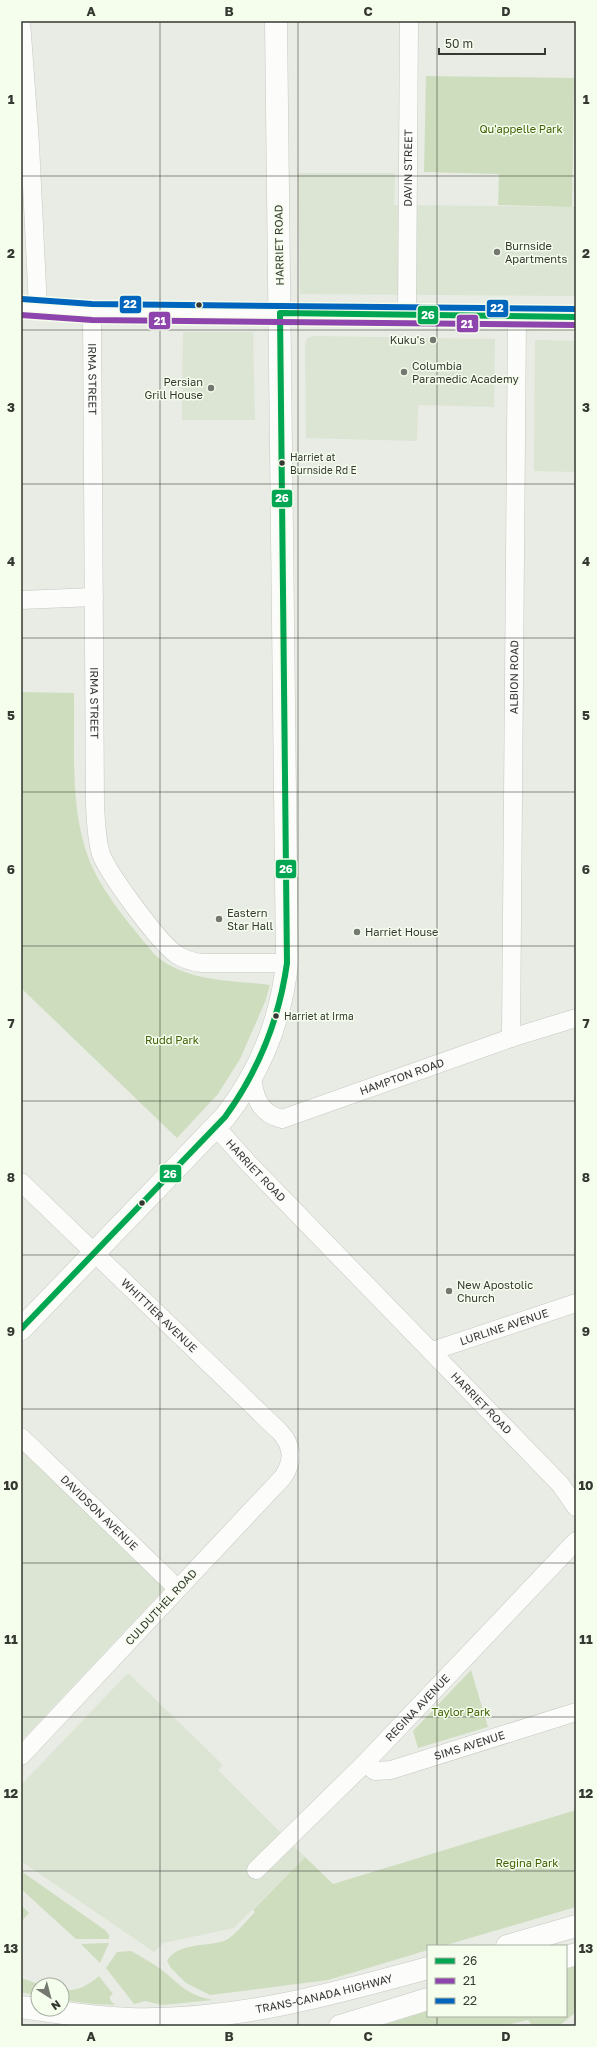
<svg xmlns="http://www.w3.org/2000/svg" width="597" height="2047" viewBox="0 0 597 2047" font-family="'Golos Text',sans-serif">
	<rect width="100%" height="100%" fill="#e8ece4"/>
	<!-- built -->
	<path fill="#dce4d4" d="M298 173H395L394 205 576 207V296L300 294Z
		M183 332H253L255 420H182Z
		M313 336 495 339 494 407 418 405 417 441 306 438 305 345 307 339Z
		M535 340 576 341V472L534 471Z
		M21 1442 168 1585 21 1741Z
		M128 1673 223 1765 218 1770 305 1857 234 1928 163 1943 154 1952 21 1861V1785Z"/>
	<!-- green -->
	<path fill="#ceddbe" d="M426 76 574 78 572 207 498 205 499 174 424 172Z
		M21 692 74 693C75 750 69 809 90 862 103 894 133 928 155 955 186 982 230 980 270 985L265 1002 240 1059 218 1094 177 1138 21 988Z
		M471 1670 488 1727 418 1748 413 1731Z
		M576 1810V1907L443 1946H428V1950L328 1980 210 1995 186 1983 171 1968 167 1961C178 1942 206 1947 224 1941 232 1939 248 1919 255 1912L253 1910 305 1857 333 1884Z
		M21 1871 105 1930 109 1935V1939H76L21 1889Z
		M21 1905 29 1913 21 1922Z
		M109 1943 100 1963 81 1944Z
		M131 1951C141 1957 153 1963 163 1971 182 1986 187 1995 213 2000L162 2005 145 2001 134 2004 106 1968 117 1952Z
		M576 1965V2012L559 2026H533L528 2020 503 2026H380L428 2011V2016H566V1969Z
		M99 1976 113 1994 110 1996V2000L115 2005 93 2004 62 2000V1990C76 1992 89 1985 99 1976Z
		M21 1978 41 1985H38V1996L21 1992Z"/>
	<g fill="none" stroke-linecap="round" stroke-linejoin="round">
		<defs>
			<g id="minor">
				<path d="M21 21 30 144 38 308"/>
				<path id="s1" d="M92 312 95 805C96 821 96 838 101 854 108 873 159 943 176 954 184 960 193 962 202 963H287"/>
				<path id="s2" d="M407 315 409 21"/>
				<path d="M21 600 94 597"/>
				<path id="s3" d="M511 1038 517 317"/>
				<path id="s4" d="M252 1076C254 1097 260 1114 282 1119L511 1038 576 1018"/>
				<path id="s5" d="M216 1127 249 1164 560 1484 576 1507"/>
				<path id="s6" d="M21 1182 280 1432C293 1446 294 1461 283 1477L21 1756"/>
				<path id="s7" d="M432 1351 576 1303"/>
				<path id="s8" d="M21 1437 178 1589"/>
				<path id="s9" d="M365 1763 375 1771 391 1770 576 1712"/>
				<path id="s10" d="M256 1870 365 1763 576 1541"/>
			</g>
			<path id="major" d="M21 307 92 312 280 313 576 317
				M21 1329 225 1117C260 1072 281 1021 287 963L276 21"/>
			<g id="highway">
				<path d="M507 1946 576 1926"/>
				<path d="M566 1957 576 1954"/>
				<path id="s11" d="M21 2007C57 2012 93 2018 130 2019 232 2022 330 1995 428 1968"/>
				<path d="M340 2026 428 1999"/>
			</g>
		</defs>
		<!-- minor casing -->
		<use href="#minor" stroke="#c5c9c2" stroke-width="19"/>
		<!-- major casing -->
		<use href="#major" stroke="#c5c9c2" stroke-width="23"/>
		<!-- highway casing -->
		<use href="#highway" stroke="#c5c9c2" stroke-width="23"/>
		<!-- minor -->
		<use href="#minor" stroke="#fcfcfb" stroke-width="18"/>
		<!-- major -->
		<use href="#major" stroke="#fcfcfb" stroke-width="22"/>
		<!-- highway -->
		<use href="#highway" stroke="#fcfcfb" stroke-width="22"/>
		<defs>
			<path id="bus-1" d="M280 313 576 317
				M21 1329 225 1117C259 1070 279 1021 287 963L280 313"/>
			<path id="bus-2" d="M21 315 92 320 576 325"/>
			<path id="bus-3" d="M22 299 92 304 576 309"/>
		</defs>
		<!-- bus-1 casing -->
		<use href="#bus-1" stroke="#f5fded" stroke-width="9"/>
		<!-- bus-2 casing -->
		<use href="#bus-2" stroke="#f5fded" stroke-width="9"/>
		<!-- bus-3 casing -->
		<use href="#bus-3" stroke="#f5fded" stroke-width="9"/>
		<!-- bus-1 -->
		<use href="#bus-1" stroke="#00a651" stroke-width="6"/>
		<!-- bus-2 -->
		<use href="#bus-2" stroke="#8e44ad" stroke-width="6"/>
		<!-- bus-3 -->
		<use href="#bus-3" stroke="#0065bd" stroke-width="6"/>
	</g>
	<!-- grid -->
	<path fill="none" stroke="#353932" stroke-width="1" stroke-opacity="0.55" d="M160 21V2026M298 21V2026M437 21V1946M21 176H576M21 330H576M21 484H576M21 638H576M21 792H576M21 946H576M21 1101H576M21 1255H576M21 1409H576M21 1563H576M21 1717H576M21 1871H576M437 2016V2026"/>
	<!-- markers -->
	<g fill="#747870" stroke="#f5fded" stroke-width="1.5">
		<circle cx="497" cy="252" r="4"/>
		<circle cx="433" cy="340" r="4"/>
		<circle cx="404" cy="372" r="4"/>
		<circle cx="211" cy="388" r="4"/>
		<circle cx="219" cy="919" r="4"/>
		<circle cx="357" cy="932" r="4"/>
		<circle cx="449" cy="1291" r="4"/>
	</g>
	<g fill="#353932" stroke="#f5fded" stroke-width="1.5">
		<circle cx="199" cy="305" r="3.5"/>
		<circle cx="282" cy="463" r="3.5"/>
		<circle cx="276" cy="1016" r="3.5"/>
		<circle cx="142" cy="1203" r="3.5"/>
	</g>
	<g text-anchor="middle" stroke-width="3" stroke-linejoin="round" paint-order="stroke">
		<!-- bus labels -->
		<g font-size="10" fill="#353932" stroke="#f5fded" text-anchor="start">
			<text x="290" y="461">Harriet at<tspan x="290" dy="13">Burnside Rd E</tspan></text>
			<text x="284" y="1020">Harriet at Irma</text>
		</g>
		<!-- park labels -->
		<g font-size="11" fill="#416204" stroke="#f5fded">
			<text x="521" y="133">Qu'appelle Park</text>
			<text x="172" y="1044">Rudd Park</text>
			<text x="461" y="1716">Taylor Park</text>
			<text x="527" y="1867">Regina Park</text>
		</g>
		<!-- street labels -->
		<g font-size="11" fill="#353932" stroke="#f5fded">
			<text dy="4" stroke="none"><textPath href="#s2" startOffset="147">DAVIN STREET</textPath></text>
			<text transform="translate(279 245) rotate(-91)" y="4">HARRIET ROAD</text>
			<text dy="4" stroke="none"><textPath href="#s1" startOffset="67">IRMA STREET</textPath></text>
			<text dy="4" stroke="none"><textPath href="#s3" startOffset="361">ALBION ROAD</textPath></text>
			<text dy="4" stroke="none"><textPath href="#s1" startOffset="391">IRMA STREET</textPath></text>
			<text dy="4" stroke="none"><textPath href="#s4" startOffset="184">HAMPTON ROAD</textPath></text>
			<text dy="4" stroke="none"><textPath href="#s5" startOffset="59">HARRIET ROAD</textPath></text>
			<text dy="4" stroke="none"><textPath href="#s6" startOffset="192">WHITTIER AVENUE</textPath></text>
			<text dy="4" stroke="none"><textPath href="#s7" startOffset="76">LURLINE AVENUE</textPath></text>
			<text dy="4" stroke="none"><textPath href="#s5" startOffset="383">HARRIET ROAD</textPath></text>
			<text dy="4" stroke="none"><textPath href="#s8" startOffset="109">DAVIDSON AVENUE</textPath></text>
			<text transform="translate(161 1607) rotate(-47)" y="4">CULDUTHEL ROAD</text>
			<text dy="4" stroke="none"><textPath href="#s10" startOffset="229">REGINA AVENUE</textPath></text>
			<text dy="4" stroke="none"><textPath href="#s9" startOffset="111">SIMS AVENUE</textPath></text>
			<text dy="4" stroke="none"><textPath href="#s11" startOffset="306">TRANS-CANADA HIGHWAY</textPath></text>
		</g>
		<!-- poi labels -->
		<g font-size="11" fill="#353932" stroke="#f5fded" text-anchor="start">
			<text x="505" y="250">Burnside<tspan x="505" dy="13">Apartments</tspan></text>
			<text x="425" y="344" text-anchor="end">Kuku's</text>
			<text x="412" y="370">Columbia<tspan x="412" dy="13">Paramedic Academy</tspan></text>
			<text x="203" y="386" text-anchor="end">Persian<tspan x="203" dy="13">Grill House</tspan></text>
			<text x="227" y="917">Eastern<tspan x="227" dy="13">Star Hall</tspan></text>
			<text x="365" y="936">Harriet House</text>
			<text x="457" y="1289">New Apostolic<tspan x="457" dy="13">Church</tspan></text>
		</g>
	</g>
	<g stroke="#f5fded" stroke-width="1.5">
		<rect x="119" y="295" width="23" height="19" rx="4" fill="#0065bd"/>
		<rect x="486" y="299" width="23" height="19" rx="4" fill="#0065bd"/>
		<rect x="417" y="305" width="22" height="20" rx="4" fill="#00a651"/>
		<rect x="148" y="311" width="23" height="19" rx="4" fill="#8e44ad"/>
		<rect x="456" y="314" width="23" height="19" rx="4" fill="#8e44ad"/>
		<rect x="271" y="489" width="22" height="19" rx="4" fill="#00a651"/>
		<rect x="275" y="859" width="22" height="20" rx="4" fill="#00a651"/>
		<rect x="159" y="1164" width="23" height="19" rx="4" fill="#00a651"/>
	</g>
	<g font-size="11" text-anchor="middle" font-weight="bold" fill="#fff">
		<text x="130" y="308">22</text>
		<text x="497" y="312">22</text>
		<text x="428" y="319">26</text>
		<text x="160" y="325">21</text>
		<text x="467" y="328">21</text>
		<text x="282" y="502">26</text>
		<text x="286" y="873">26</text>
		<text x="170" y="1178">26</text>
	</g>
	<!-- border -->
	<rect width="597" height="2047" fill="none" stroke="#f5fded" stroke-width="44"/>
	<!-- legend -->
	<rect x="427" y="1945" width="140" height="72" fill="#f5fded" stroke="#a8afa2"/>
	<rect x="435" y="1958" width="20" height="6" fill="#00a651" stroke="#a8afa2"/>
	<text x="463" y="1965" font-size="12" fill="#353932">26</text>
	<rect x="435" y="1978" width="20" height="6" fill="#8e44ad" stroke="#a8afa2"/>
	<text x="463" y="1985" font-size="12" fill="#353932">21</text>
	<rect x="435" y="1998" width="20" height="6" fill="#0065bd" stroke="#a8afa2"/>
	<text x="463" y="2005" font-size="12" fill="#353932">22</text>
	<!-- north arrow -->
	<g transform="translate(50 1997) rotate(144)"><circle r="19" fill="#f5fded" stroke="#a8afa2"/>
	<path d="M0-3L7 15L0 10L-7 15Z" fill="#747870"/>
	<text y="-6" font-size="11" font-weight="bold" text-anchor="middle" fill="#353932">N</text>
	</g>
	<!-- scale -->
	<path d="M439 48v6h106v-6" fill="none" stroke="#353932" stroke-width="2"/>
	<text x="445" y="48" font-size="12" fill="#353932" stroke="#f5fded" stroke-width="3" paint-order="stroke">50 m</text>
	<rect x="22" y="22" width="553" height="2003" fill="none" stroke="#353932" stroke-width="1.5"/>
	<g font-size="13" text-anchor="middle" font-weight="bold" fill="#353932">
		<text x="91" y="16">A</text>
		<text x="229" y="16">B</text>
		<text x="368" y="16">C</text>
		<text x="506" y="16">D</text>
		<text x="11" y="104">1</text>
		<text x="586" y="104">1</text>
		<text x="11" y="258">2</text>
		<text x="586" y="258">2</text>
		<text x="11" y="412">3</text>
		<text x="586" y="412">3</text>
		<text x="11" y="566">4</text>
		<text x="586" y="566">4</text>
		<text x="11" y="720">5</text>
		<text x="586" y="720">5</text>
		<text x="11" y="874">6</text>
		<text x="586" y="874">6</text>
		<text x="11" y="1028">7</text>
		<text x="586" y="1028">7</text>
		<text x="11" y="1182">8</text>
		<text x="586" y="1182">8</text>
		<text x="11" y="1336">9</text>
		<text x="586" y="1336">9</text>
		<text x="11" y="1490">10</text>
		<text x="586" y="1490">10</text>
		<text x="11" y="1644">11</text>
		<text x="586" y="1644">11</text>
		<text x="11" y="1798">12</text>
		<text x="586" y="1798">12</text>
		<text x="11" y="1953">13</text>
		<text x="586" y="1953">13</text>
		<text x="91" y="2041">A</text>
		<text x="229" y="2041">B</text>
		<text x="368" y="2041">C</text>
		<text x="506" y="2041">D</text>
	</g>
</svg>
